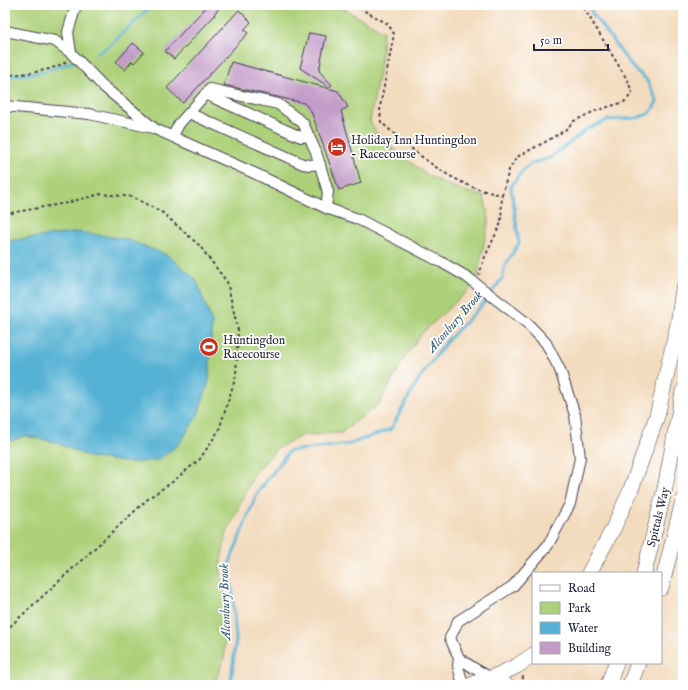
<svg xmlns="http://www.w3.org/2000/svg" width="688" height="690" viewBox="0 0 688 690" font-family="'IM FELL English',serif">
	<rect width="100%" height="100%" fill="#fff"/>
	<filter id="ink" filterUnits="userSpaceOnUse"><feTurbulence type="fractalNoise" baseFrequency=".025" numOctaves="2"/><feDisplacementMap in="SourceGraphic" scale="8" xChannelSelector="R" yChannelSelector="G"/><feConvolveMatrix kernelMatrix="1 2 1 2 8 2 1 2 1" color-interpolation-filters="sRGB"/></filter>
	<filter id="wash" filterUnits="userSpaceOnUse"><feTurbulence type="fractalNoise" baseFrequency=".012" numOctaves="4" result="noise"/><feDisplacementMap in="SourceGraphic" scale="16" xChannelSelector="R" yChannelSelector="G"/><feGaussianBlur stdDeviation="0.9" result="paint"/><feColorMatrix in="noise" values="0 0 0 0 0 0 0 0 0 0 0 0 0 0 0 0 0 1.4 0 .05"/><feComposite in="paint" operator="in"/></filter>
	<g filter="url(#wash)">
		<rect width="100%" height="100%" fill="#f3dbbd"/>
		<!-- green -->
		<path fill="#add17a" stroke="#687a5a" d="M5 5H337L383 31 381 61 370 121 376 132 386 143 402 156 429 176 450 186 484 197 489 219 476 283 422 333 403 360 380 403 341 433 303 435 277 448 253 476 226 535 220 566 226 604 224 658 214 685H5Z"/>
		<!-- water -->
		<path fill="#56b2d4" stroke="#3c6a88" d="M79 232 126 239 167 255 196 279 212 323 209 381 198 415 179 444 158 460 131 463 89 457 55 442 25 436 5 443V241Z"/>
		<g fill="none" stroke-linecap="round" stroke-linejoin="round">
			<!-- stream -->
			<path stroke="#56b2d4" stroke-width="3" d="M97 53 109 46 152 5
				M5 77 42 72 72 62
				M228 685 231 680 236 639 230 562 256 495 289 451 350 444 391 429 418 380 447 341 484 303 503 277 504 267 519 243 511 187 519 175 530 164 550 158 587 129 608 120 637 118 648 114 653 109 657 101 646 79 633 68 592 13 589 5"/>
		</g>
		<g id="blocks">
			<!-- building -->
			<path fill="#c29bc7" d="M208 5H222L214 14 215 15 174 59 165 51Z
				M239 10 251 22 244 30 248 33 183 103 167 88Z
				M309 33 326 36 319 71 332 85 329 87 300 68Z
				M133 43 144 52 134 63 132 61 125 70 116 62Z
				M231 62 338 91 348 107 341 111 361 183 339 190 311 111 304 103 224 85Z"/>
		</g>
	</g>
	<g filter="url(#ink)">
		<use href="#blocks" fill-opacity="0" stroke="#413e4e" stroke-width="1"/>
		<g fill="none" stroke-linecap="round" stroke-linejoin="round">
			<defs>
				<path id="minor" d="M76 5 68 32 71 53 104 87 155 129 254 173 326 208 358 219 441 262 467 277 527 323 546 343 560 370 575 415 580 458 570 504 548 545 513 586 458 621 450 638 459 658 458 666 463 685
					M5 31 55 41 71 53
					M205 94 301 137 309 136
					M5 106 89 114 153 128
					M189 113 303 164 310 165 320 164
					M173 136 179 124 210 89 278 104 303 123 316 152 328 192 326 208
					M459 658 472 667 491 678"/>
				<path id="major" d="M469 685C482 678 496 675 507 685"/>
				<path id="highway" d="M589 573 613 529 630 492 657 416 678 324 683 289
					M644 573 665 488 683 391
					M661 588 683 501
					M491 678 517 666 533 655
					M608 685 616 663
					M630 685 638 663"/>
			</defs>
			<!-- minor casing -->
			<use href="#minor" stroke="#413e4e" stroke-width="12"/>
			<!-- major casing -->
			<use href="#major" stroke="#413e4e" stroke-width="14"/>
			<!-- highway casing -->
			<use href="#highway" stroke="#413e4e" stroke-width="16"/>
			<!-- path -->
			<path stroke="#413e4e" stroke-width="2" stroke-dasharray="3 3" stroke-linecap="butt" d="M354 5 388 24 394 34 380 107 381 122C410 148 439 174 475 188 483 191 493 193 502 195L501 223 484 259 479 275
				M5 75C26 74 47 72 66 62
				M502 195 509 170 517 157 547 141 565 130 574 121 595 111 624 102 629 97 632 92 628 81 582 5
				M5 214 66 203 101 194 133 197 163 213 199 245 227 282 238 330 236 376 219 430 200 459 171 483 150 497 5 631
				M522 685 523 676"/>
			<!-- minor -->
			<use href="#minor" stroke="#fff" stroke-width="10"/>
			<!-- major -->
			<use href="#major" stroke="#fff" stroke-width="13"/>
			<!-- highway -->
			<use href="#highway" stroke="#fff" stroke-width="15"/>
		</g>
	</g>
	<!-- icons -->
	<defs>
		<symbol id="hotel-disc" viewBox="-11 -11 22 22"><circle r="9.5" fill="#c8321e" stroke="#fff"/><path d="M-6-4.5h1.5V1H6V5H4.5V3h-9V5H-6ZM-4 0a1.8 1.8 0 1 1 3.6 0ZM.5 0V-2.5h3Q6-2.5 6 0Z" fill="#fff"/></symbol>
		<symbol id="stadium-disc" viewBox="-11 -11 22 22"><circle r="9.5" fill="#c8321e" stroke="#fff"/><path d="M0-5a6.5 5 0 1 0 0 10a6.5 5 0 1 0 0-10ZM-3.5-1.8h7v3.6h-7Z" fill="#fff"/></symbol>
	</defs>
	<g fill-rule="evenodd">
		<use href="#hotel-disc" x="326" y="136" width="22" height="22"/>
		<use href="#stadium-disc" x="198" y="336" width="22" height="22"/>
	</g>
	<g text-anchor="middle" stroke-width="3.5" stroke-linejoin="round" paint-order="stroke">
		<!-- poi labels -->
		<g font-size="12" fill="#22223b" stroke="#fff" text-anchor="start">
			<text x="351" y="144">Holiday Inn Huntingdon<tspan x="351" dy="14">- Racecourse</tspan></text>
			<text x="223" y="344">Huntingdon<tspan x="223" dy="14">Racecourse</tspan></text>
		</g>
		<!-- street labels -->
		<g font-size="12" fill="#22223b" stroke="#fff">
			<text transform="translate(658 517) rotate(-76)" y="4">Spittals Way</text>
		</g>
		<!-- water labels -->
		<g font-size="13" font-style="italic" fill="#375c78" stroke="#fff">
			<text transform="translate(454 321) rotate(-49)" y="5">Alconbury Brook</text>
			<text transform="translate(224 602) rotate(-92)" y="5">Alconbury Brook</text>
		</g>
	</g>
	<!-- margin -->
	<rect width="688" height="690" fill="none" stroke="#fff" stroke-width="20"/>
	<!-- legend -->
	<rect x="532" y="572" width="130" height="92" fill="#ffffff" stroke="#a7a7b1"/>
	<rect x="540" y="585" width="20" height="6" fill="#ffffff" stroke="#a7a7b1"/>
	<text x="568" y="592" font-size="12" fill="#22223b">Road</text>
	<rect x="540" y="602" width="20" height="12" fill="#add17a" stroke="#a7a7b1"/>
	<text x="568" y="612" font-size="12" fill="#22223b">Park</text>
	<rect x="540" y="622" width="20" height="12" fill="#56b2d4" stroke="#a7a7b1"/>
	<text x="568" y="632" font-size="12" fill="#22223b">Water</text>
	<rect x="540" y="642" width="20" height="12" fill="#c29bc7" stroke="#a7a7b1"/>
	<text x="568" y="652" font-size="12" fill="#22223b">Building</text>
	<!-- scale -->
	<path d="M534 44v6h74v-6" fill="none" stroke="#22223b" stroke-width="2"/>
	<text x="540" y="44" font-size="12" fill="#22223b" stroke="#ffffff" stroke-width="3" paint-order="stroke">50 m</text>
</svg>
